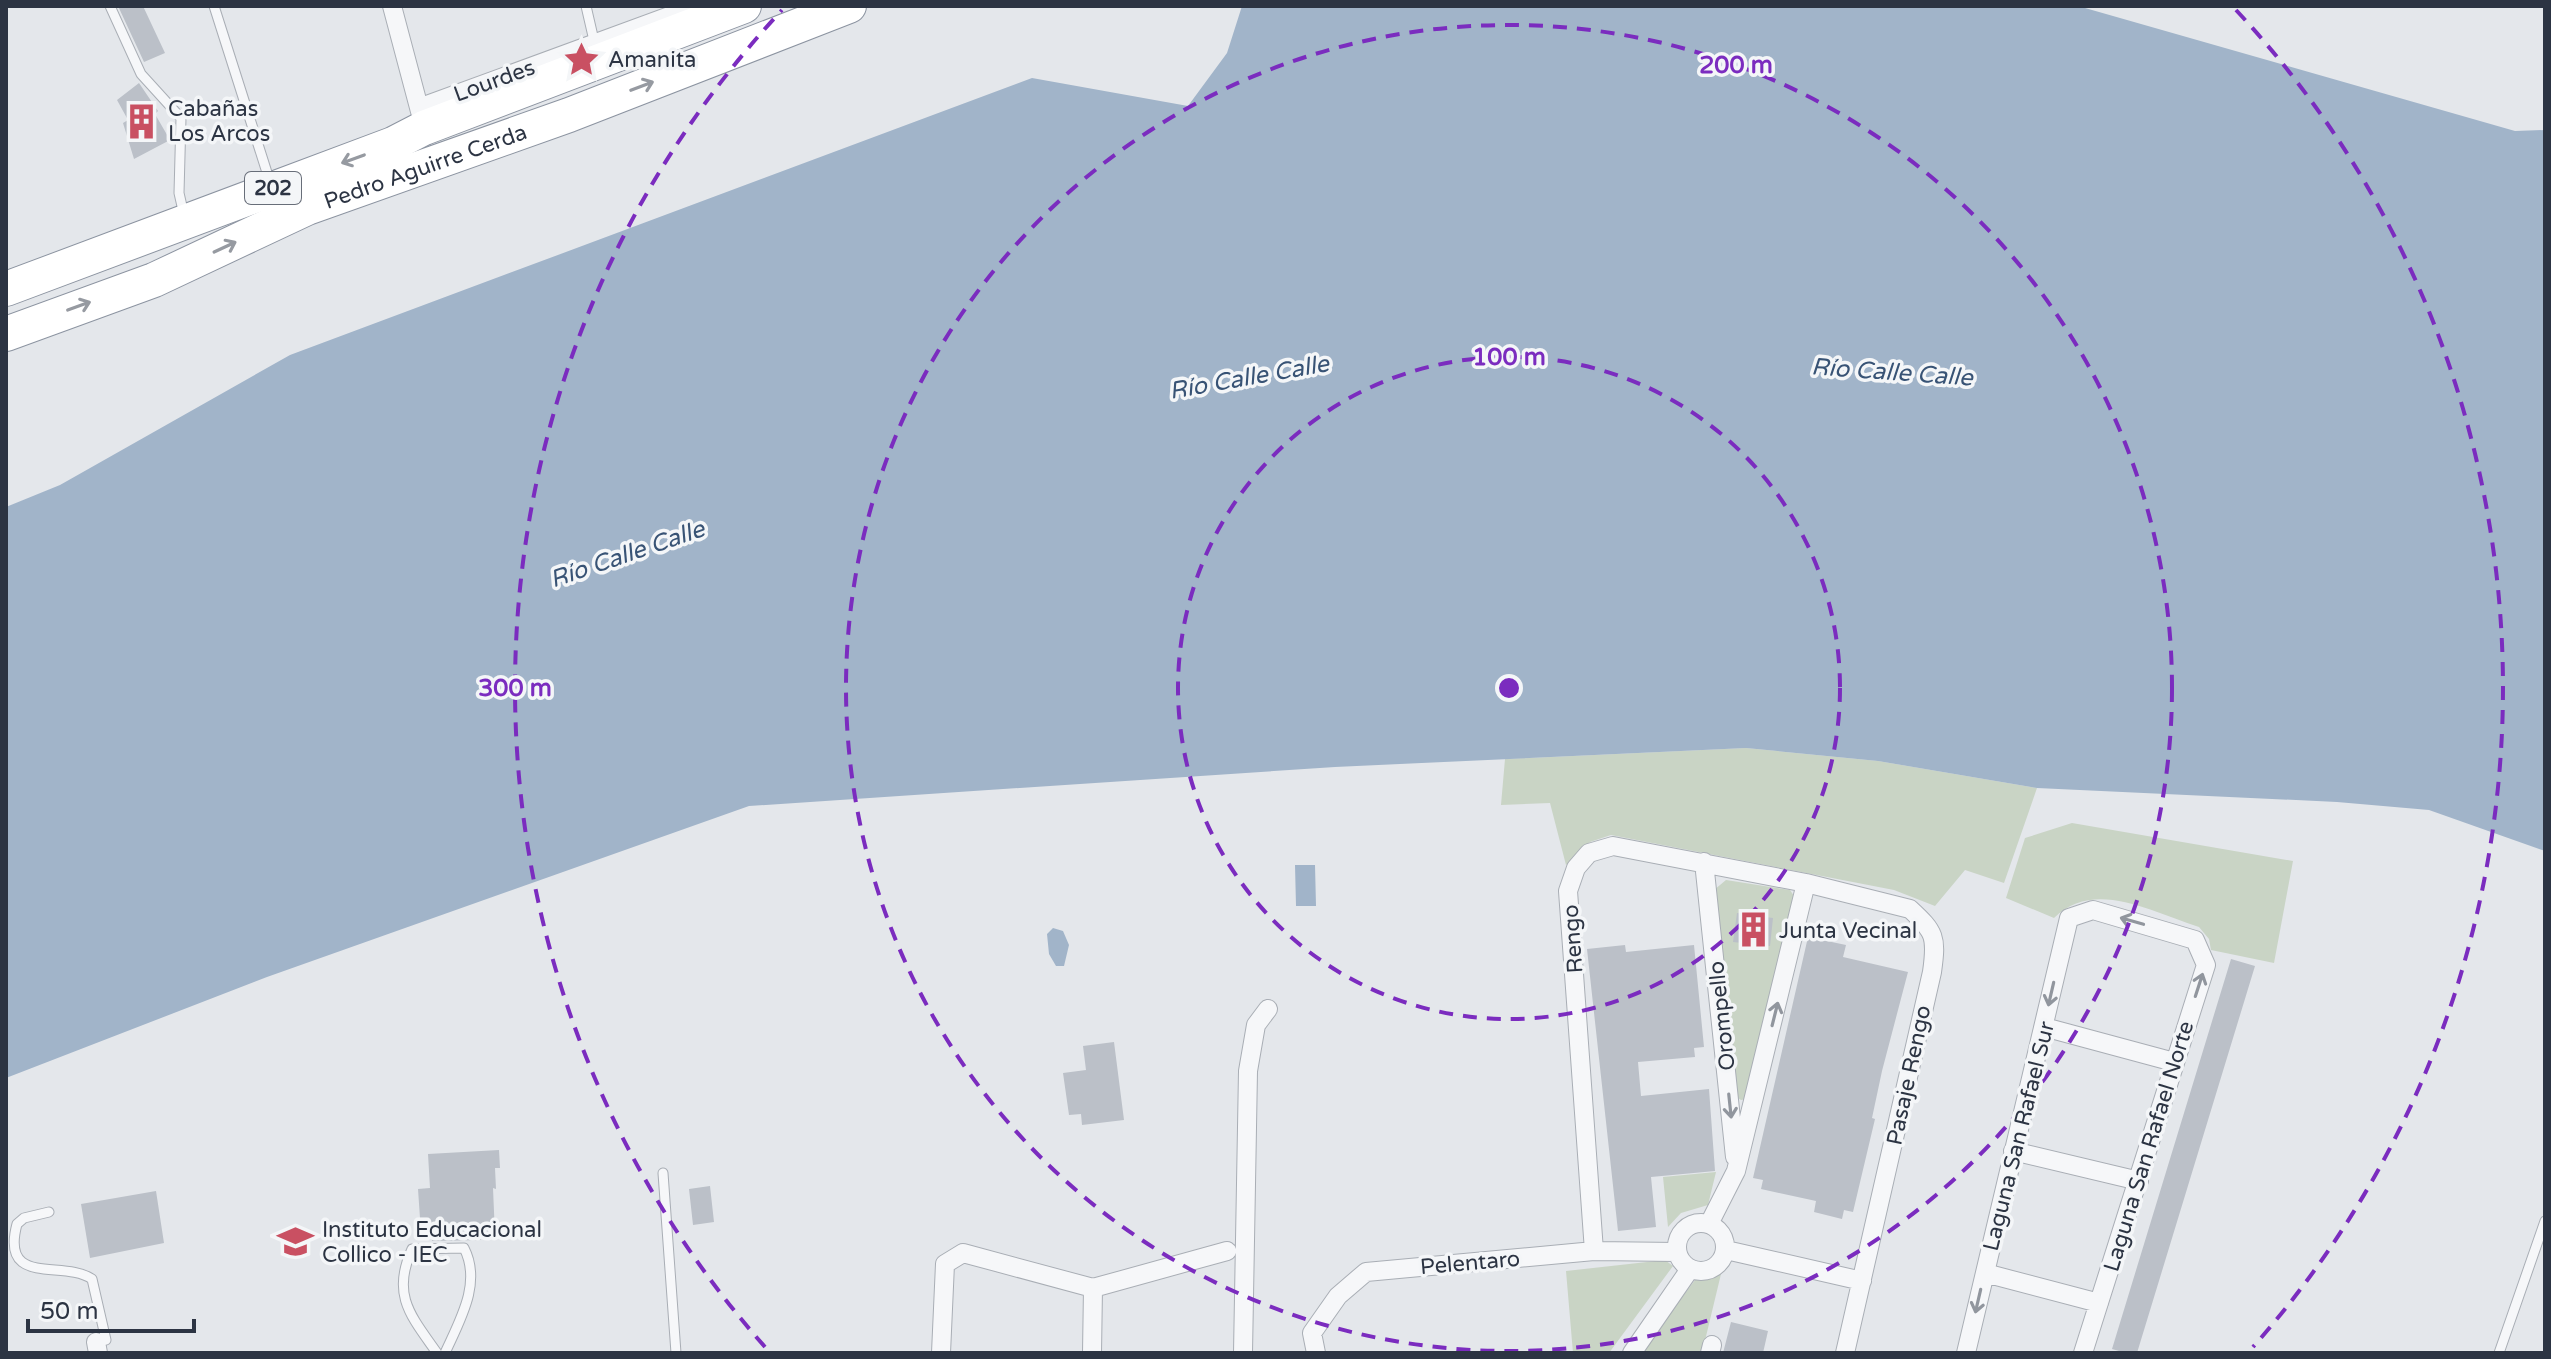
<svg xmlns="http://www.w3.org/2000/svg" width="2551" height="1359" viewBox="0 0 2551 1359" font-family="'Varela Round',sans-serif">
	<rect width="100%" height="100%" fill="#e4e7eb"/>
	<!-- green -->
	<path fill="#c9d4c5" d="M1746 748 1878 761 2037 788 2004 883 1965 870 1935 906 1894 890 1611 835 1590 842 1566 865 1550 803 1501 805 1505 759Z
		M2072 823 2293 861 2274 963 2211 950 2209 939 2199 927C2152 912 2094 878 2054 918L2006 898 2025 838Z
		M1726 880 1790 890 1796 899 1747 1099 1741 1100 1735 1096 1714 890Z
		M1716 1172 1708 1205 1681 1213 1668 1227 1663 1177Z
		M1665 1260 1673 1266 1609 1353H1573L1566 1271Z
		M1721 1274 1702 1353H1641L1695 1280Z"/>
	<!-- water -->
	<path fill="#a1b4c9" d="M1242 6H2078L2515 131 2545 130V851L2429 810 2337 802 2037 788 1878 761 1746 748 1335 767 749 806 267 977 6 1078V507L60 485 290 355 1032 78 1188 106 1227 53Z
		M1295 865H1315L1316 906H1296Z
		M1053 928 1063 931 1069 945 1064 966H1056L1049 954 1047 934Z"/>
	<!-- building -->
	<path fill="#bbc0c8" d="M118 6H143L165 53 144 62Z
		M139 83 158 111 155 114 170 140 134 159 123 123 128 120 117 100Z
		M1737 913 1773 918 1770 946 1733 942Z
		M1808 937 1846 945 1843 957 1908 972 1882 1071 1872 1118 1875 1119 1853 1212 1844 1210 1842 1219 1814 1212 1816 1201 1761 1189 1763 1180 1753 1178Z
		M1625 945 1626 952 1694 945 1704 1047 1694 1048 1695 1057 1638 1062 1641 1096 1709 1089 1715 1171 1651 1177 1656 1227 1618 1231 1587 949Z
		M2231 959 2255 966 2137 1353H2126L2112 1349Z
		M1114 1042 1124 1120 1082 1125 1081 1114 1069 1115 1063 1073 1086 1070 1083 1046Z
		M499 1150 500 1168H495L496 1189 493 1188 495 1235 481 1236V1240L432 1241 431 1232 421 1233 418 1189 430 1188 428 1154Z
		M710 1186 714 1222 693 1225 689 1189Z
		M156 1191 164 1243 90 1258 81 1204Z
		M1731 1322 1768 1331 1763 1353H1723Z"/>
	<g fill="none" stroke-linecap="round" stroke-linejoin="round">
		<defs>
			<path id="lane" d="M110 6 141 74 181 118 179 193 184 215
				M214 6 270 182
				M586 6 595 45
				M663 1173 676 1353
				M49 1212 24 1218 17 1224C0 1288 63 1259 92 1279L106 1340 96 1342
				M437 1353C411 1316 391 1295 412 1249L464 1248C482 1283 460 1320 445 1353
				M2499 1353 2545 1221"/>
			<path id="street" d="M392 6 422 119
				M427 105 694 7
				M1704 862 1735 1157
				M2044 1027 2174 1062
				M2013 1151 2139 1181
				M1677 1247a24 24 0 1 1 48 0a24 24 0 1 1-48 0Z
				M1709 1224 1736 1171 1806 883
				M1726 1250 1862 1281
				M1594 1251 1568 891 1576 868 1589 853 1613 846 1806 883 1910 909C1935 932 1937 937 1932 972L1845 1353
				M1985 1273 2099 1303
				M96 1342 98 1353
				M941 1353 945 1264 963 1253 1093 1288 1227 1251
				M1092 1353 1093 1288
				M1243 1353 1248 1071 1256 1025 1268 1009
				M1316 1353 1312 1333 1338 1296 1366 1272 1594 1251 1677 1252
				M1632 1353 1690 1269
				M1710 1353 1712 1345
				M1966 1353 2069 918 2093 910 2195 940 2206 965 2083 1353"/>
			<g id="highway">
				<path d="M6 289 393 144 424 128 744 6"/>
				<path id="s1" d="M6 334 154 280 307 208 569 115 849 6"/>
			</g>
		</defs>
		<!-- lane casing -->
		<use href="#lane" stroke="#a9aeb5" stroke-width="11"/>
		<!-- street casing -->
		<use href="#street" stroke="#a9aeb5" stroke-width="20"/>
		<!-- highway casing -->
		<use href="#highway" stroke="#8c94a1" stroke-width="36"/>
		<!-- lane -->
		<use href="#lane" stroke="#f6f7f9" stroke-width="9"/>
		<!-- street -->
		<use href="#street" stroke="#f6f7f9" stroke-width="18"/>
		<!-- highway -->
		<use href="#highway" stroke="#fff" stroke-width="34"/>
	</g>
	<!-- one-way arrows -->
	<defs><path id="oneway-shaft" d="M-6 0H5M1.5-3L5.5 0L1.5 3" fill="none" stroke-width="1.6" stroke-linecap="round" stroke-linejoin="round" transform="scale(2)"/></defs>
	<g stroke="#969aa1">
		<use href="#oneway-shaft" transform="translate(642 86) rotate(-21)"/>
		<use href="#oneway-shaft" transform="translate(353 159) rotate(160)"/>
		<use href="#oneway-shaft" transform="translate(225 247) rotate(-25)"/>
		<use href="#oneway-shaft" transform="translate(79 306) rotate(-20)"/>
	</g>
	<g stroke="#91969e">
		<use href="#oneway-shaft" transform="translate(2132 921) rotate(-164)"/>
		<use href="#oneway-shaft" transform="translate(2199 985) rotate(-72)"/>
		<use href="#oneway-shaft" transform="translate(2051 994) rotate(103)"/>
		<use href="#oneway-shaft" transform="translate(1775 1014) rotate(-76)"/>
		<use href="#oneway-shaft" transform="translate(1730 1106) rotate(84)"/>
		<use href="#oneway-shaft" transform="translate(1978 1301) rotate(103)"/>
	</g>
	<!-- distance rings -->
	<g fill="none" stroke="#7b2cbf" stroke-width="4" stroke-dasharray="14 10">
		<circle cx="1509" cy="688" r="331"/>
		<circle cx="1509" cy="688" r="663"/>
		<path d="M765 1347A994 994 0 0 1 782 10M2236 10A994 994 0 0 1 2253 1347"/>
	</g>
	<!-- icons -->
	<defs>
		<symbol id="sight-bare" viewBox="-9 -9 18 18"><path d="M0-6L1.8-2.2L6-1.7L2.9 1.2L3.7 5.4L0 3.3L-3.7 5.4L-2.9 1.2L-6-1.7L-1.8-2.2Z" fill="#c95062" stroke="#f4f6f8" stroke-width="2.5" paint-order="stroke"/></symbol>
		<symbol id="building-bare" viewBox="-9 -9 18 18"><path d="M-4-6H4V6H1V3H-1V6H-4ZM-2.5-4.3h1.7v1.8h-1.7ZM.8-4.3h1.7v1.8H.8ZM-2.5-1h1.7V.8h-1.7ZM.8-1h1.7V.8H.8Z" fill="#c95062" stroke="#f4f6f8" stroke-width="2.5" paint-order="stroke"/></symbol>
		<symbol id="school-bare" viewBox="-9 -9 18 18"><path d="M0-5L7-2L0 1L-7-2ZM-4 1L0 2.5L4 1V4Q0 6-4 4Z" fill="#c95062" stroke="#f4f6f8" stroke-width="2.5" paint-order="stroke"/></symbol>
	</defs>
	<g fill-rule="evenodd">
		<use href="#sight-bare" x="556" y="34" width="51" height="51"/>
		<use href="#building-bare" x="116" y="96" width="51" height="51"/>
		<use href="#building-bare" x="1728" y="904" width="51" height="51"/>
		<use href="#school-bare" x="270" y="1216" width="51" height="51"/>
	</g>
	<g text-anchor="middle" stroke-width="7" stroke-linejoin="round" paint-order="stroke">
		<!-- shield labels -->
		<rect fill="#f4f6f8" stroke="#686e79" stroke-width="2" x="245" y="172" width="56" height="32" rx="6"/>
		<g font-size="20" font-weight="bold" fill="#2c3443">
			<text x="273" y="195">202</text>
		</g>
		<!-- poi labels -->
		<g font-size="22" fill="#2c3443" stroke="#f4f6f8" text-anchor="start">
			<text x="608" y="67">Amanita</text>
			<text x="168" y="116">Cabañas<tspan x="168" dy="25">Los Arcos</tspan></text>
			<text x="1779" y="938">Junta Vecinal</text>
			<text x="322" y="1237">Instituto Educacional<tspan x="322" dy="25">Collico - IEC</tspan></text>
		</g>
		<!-- street labels -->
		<g font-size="22" fill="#2c3443" stroke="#f4f6f8">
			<text transform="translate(494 80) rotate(-20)" y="8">Lourdes</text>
			<text dy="8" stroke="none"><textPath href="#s1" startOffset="452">Pedro Aguirre Cerda</textPath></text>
			<text transform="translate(1572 939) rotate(-94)" y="8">Rengo</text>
			<text transform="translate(1721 1016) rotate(-96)" y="8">Orompello</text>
			<text transform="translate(1908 1075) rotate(-78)" y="8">Pasaje Rengo</text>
			<text transform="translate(2018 1136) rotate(-76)" y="8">Laguna San Rafael Sur</text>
			<text transform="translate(2148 1146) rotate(-73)" y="8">Laguna San Rafael Norte</text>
			<text transform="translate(1470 1262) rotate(-5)" y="8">Pelentaro</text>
		</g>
		<!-- water labels -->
		<g font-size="24" font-style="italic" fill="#385375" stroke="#f4f6f8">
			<text transform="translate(1892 372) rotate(4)" y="8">Río Calle Calle</text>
			<text transform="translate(1249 377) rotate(-10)" y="8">Río Calle Calle</text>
			<text transform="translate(627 554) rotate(-19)" y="8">Río Calle Calle</text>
		</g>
	</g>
	<circle cx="1509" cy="688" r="12" fill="#7b2cbf" stroke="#f4f6f8" stroke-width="4"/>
	<g font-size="24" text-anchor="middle" font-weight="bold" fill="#7b2cbf" stroke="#f4f6f8" stroke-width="7" stroke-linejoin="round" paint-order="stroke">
		<text x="1736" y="73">200 m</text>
		<text x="1509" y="365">100 m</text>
		<text x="515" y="696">300 m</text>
	</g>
	<!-- border -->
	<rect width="2551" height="1359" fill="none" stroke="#2c3443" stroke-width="16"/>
	<!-- scale -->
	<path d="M28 1319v12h166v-12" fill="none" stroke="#2c3443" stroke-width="4"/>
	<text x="40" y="1319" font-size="24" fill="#2c3443" stroke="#f4f6f8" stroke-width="6" paint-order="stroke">50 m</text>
</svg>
